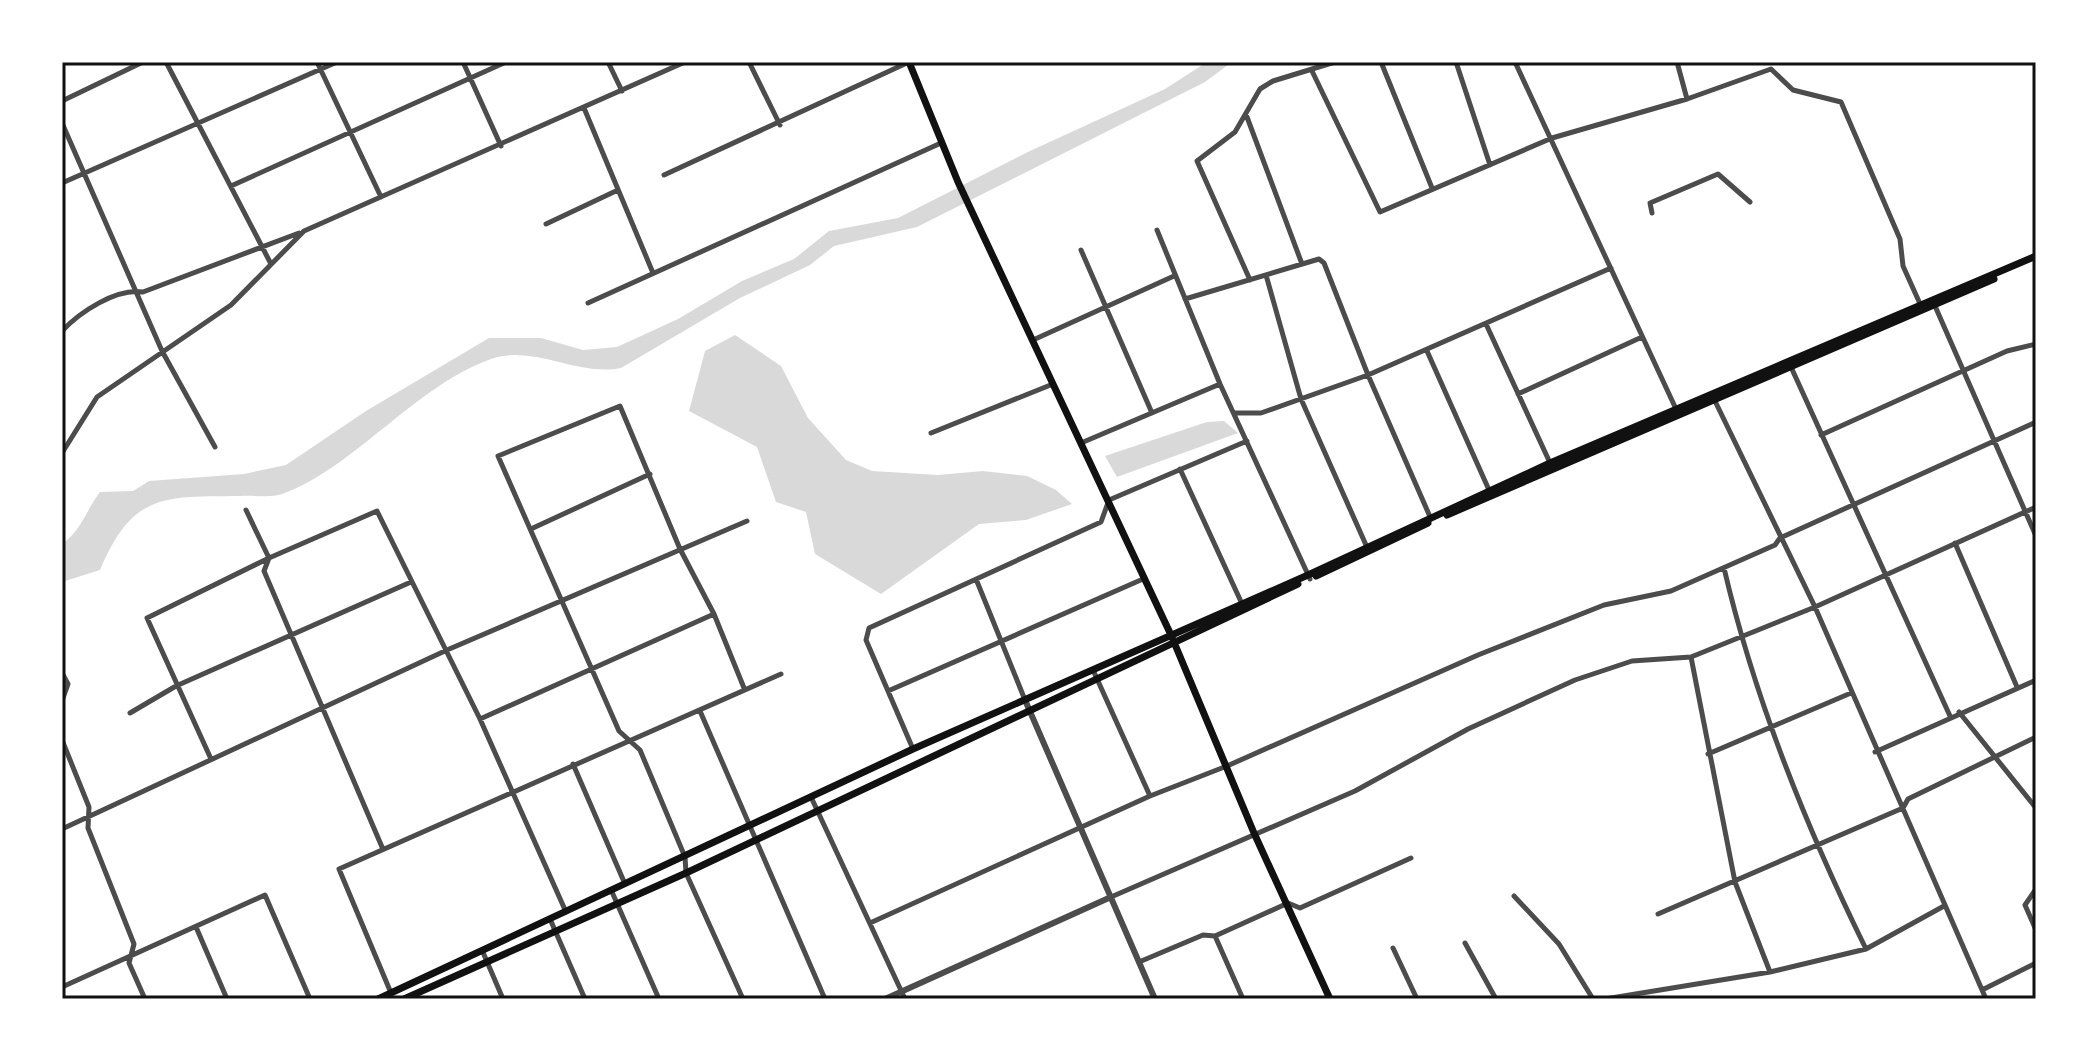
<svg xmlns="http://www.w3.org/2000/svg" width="2098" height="1061" viewBox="0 0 2098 1061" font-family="'Golos Text',sans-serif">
	<rect width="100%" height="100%" fill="#fff"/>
	<!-- water -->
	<path fill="#d9d9d9" d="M1207 62H1232L1205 82 917 227 834 246 810 265 740 298 621 368C577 377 534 344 491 359 415 386 353 469 282 494 271 498 253 495 240 496 164 497 133 492 100 570L62 582V544C82 530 86 510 100 492L133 491 149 481 244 474 286 465 366 411 489 338H541L583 350 617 347 678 319 742 281 794 259 829 231 898 218 1030 151 1165 89Z
		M735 335 781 366 808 418 846 460 872 471 938 475 983 471 1027 476 1056 490 1072 504 1026 520 979 524 881 594 815 554 806 512 776 502 757 447 689 411 705 351Z
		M1224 421 1238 433 1117 477 1105 456 1207 422Z"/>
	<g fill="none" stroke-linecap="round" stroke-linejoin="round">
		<!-- minor -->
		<path stroke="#4c4c4c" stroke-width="5" d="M166 62 271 264
			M317 62 381 197
			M463 62 501 146
			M608 62 622 91
			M749 62 780 125
			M1381 62 1432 188
			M1456 62 1490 165
			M1515 62 1676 409
			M1677 62 1687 99
			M1312 71 1380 212 1552 138 1687 99 1771 69 1793 90 1841 102 1900 239 1903 266 1921 306
			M62 101 143 62
			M584 108 653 273
			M1247 117 1302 264
			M62 123 162 351 215 447
			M664 175 909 62
			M62 183 337 62
			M231 186 506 62
			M1652 213 1650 203 1718 174 1750 202
			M546 224 618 190
			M1157 230 1220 384 1310 579
			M1081 250 1152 413
			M1266 275 1301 399 1366 545
			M1250 280 1197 161 1235 132 1260 89 1273 81 1335 62
			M1185 299 1319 259 1324 263 1368 375 1431 519
			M588 303 941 143
			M1931 306H1935L2036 536
			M1486 324 1551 465
			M62 331C80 312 116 288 143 292L299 233
			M1033 340 1174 276
			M1427 351 1489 490
			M1791 367 1950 716
			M1518 394 1642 337
			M1714 399 1815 607 1986 999
			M1235 413H1261L1368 375 1611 268
			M931 433 1053 384
			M1821 435 2007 351 2036 344
			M1081 443 1220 384
			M62 453 97 397 231 305 304 231 685 62
			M1180 469 1243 606
			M246 510 269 558 264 571 382 847
			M533 528 650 474
			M1955 543 2017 687
			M1724 568C1755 701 1806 827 1866 949
			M976 579 1025 700
			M1691 657 1735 882 1770 972
			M1093 670 1150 796
			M62 673 68 684 62 701
			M888 691 1143 579
			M700 711 825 999
			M1959 712 2036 808
			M130 713 176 686 411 582
			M480 719 714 614
			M62 740 89 807 88 828 134 944 129 963 145 999
			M913 749 866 640 869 628 1101 522 1109 500 1247 441
			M1875 752 2036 680
			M1708 754 1851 693
			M211 759 147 618 269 558 377 511 480 719 566 912
			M573 764 625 884
			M811 797 905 999
			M62 829 447 650 747 521
			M2036 889 2025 905 2036 930
			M612 892 659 999
			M1514 896 1559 944 1593 999
			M1111 897 1355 791 1468 729 1575 680 1632 661 1691 657 1815 607 2036 507
			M1658 914 1903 808 1908 799 2036 737
			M550 919 585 999
			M870 923 1150 796 1227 766 1478 655 1604 605 1671 591 1775 545 1780 538 2036 422
			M196 927 227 999
			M1215 936 1243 999
			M1465 943 1496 999
			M1393 948 1417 999
			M482 950 503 999
			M1139 962 1203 935 1215 936 1288 903 1300 908 1411 858
			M62 987 265 895 310 999
			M1982 990 2036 963
			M391 993 339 869 781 674
			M62 996 63 999
			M743 999 686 873 685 857 640 750 619 731 498 456 620 406 680 549 714 614 744 688
			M1605 999 1770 972 1866 949 1944 906"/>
		<!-- tertiary -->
		<path stroke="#4c4c4c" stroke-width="6" d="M1025 700 1155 999
			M885 999 1111 897"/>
		<!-- secondary -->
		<path stroke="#111" stroke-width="7" d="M909 62 958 182 1171 635 1254 833 1330 999
			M1447 515 1994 279
			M1316 576 1428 523
			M378 999 913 749 1308 575 1550 463 2036 256
			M404 999 686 873 1298 584"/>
	</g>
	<!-- border -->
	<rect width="2098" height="1061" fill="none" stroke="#ffffff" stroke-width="128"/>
	<rect x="64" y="64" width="1970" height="933" fill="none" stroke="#111" stroke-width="3"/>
</svg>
